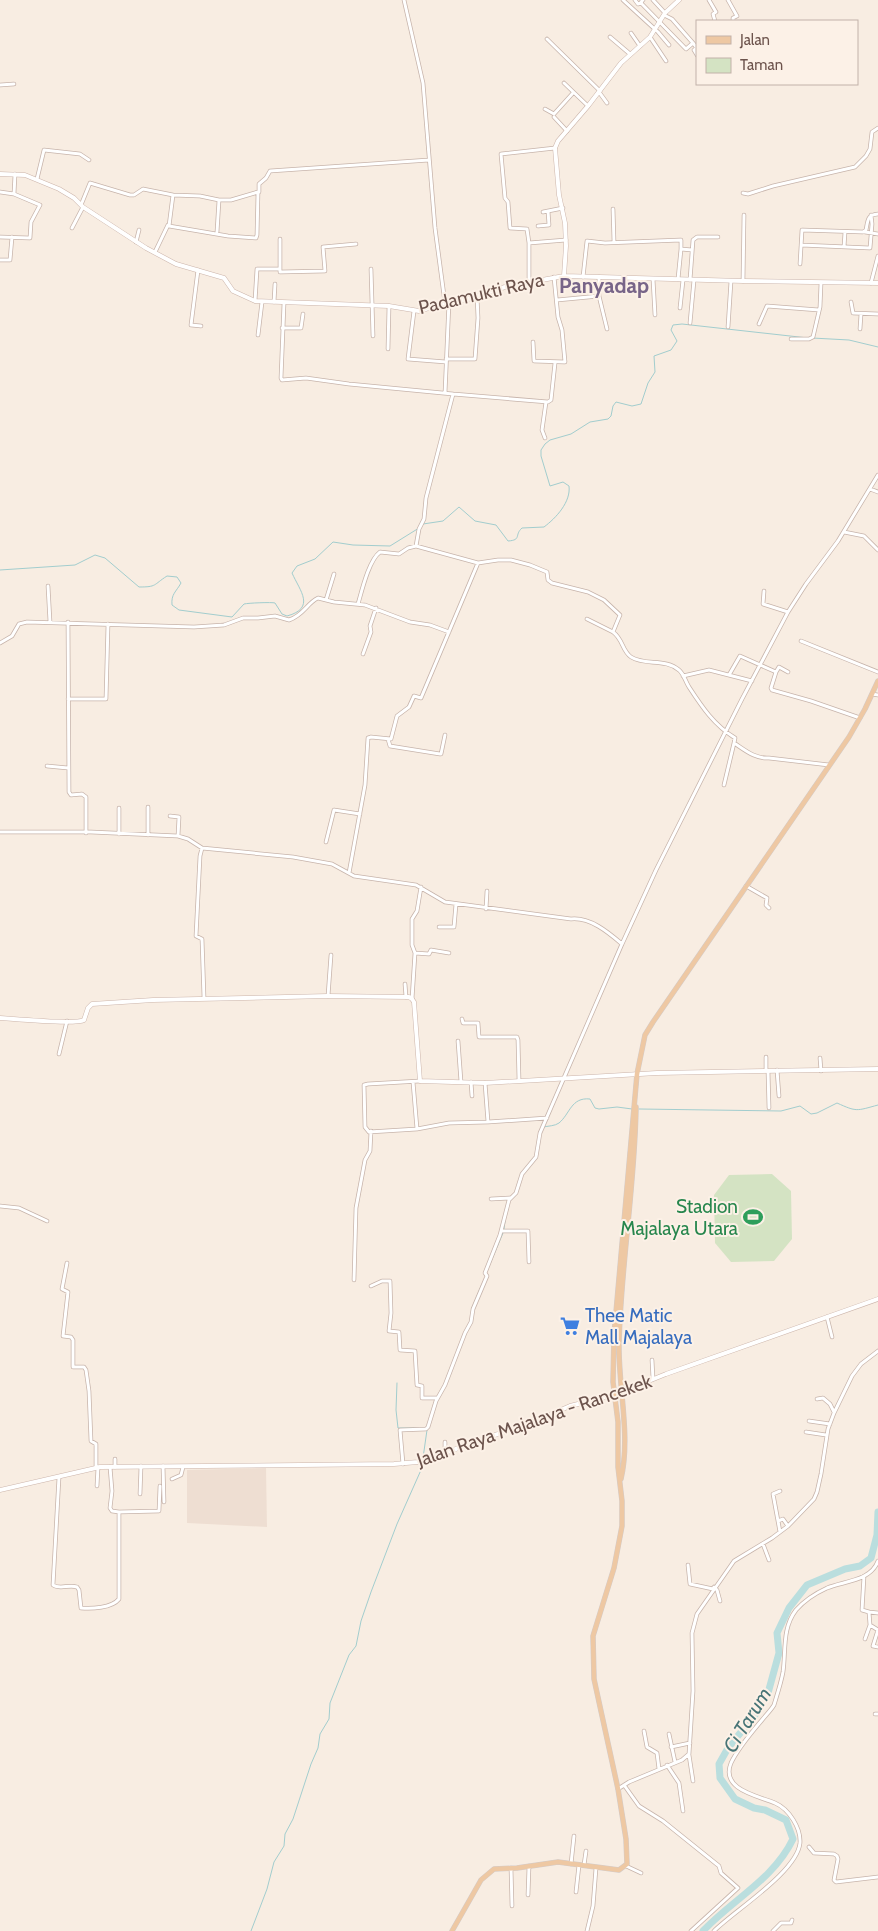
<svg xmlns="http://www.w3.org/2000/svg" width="878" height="1931" viewBox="0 0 878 1931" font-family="Cabin,sans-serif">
	<rect width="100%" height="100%" fill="#f8ede2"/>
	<!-- residential -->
	<path fill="#eeded2" d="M266 1468 267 1527 187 1523V1470Z"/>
	<!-- park -->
	<path fill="#d4e3c3" d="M772 1174 791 1191 792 1239 774 1261 731 1262 715 1243 714 1195 729 1175Z"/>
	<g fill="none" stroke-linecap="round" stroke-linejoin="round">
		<!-- stream -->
		<path stroke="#a2cdce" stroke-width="1" d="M812 338 849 340 878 347
			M423 524 443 521 459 507 475 521 496 525 508 541C522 540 514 535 522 528L544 527C556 518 571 502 569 486L563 482 550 486 541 456V450L545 444 550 440 571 434 590 422 608 419 611 416 613 406 616 402 632 406 641 404 648 383 655 372 654 356 671 350 677 341 671 330 673 325 682 324 808 338
			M0 570 75 565 95 555 105 558 139 587C157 587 153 585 167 576L177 577 181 583C176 592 171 594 172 605L179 610 232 617 244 604C248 603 272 602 275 603L282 614 287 616C316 608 300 591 292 573L297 566 315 559 333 542 353 545 390 546 419 528
			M639 1109 781 1111 800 1106 811 1114 817 1113 837 1103C857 1112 856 1111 878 1105
			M543 1127C548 1126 555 1126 559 1123 570 1114 571 1097 590 1099L595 1108 599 1109 617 1107 632 1109
			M504 1229 505 1221
			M490 1264 503 1233
			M472 1308 482 1284
			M397 1383 396 1410 398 1428H418
			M423 1458 427 1430
			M251 1931 267 1889 274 1862 284 1846 285 1834 293 1819 311 1764 318 1748 320 1734 329 1719 330 1703 349 1655 356 1646 361 1621 371 1592 397 1524 421 1470 422 1462"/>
		<!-- river -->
		<path stroke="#badede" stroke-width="7" d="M703 1931C732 1900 774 1879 793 1839L786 1820 765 1810 754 1808 735 1799 720 1778 719 1764 728 1748 755 1715 768 1693 779 1653 777 1633 789 1608 807 1585 845 1569 860 1566 871 1558 877 1535 878 1512"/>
		<defs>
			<path id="street" d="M404 0 423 83 435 228 445 303
				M623 0 658 32 669 45
				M635 0 638 4 641 3
				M643 0 641 2 642 4 686 49 693 43 697 48
				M653 0 665 13
				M709 0 716 12 713 14 715 21
				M728 0 737 16 733 18V21
				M664 15 672 19 693 43
				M631 33 640 46
				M610 37 630 54
				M650 37 666 61
				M547 39 600 91
				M697 48 694 50 697 55
				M564 83 588 106
				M0 85 14 84
				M599 92 607 103
				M545 109 554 114 573 93
				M554 117 567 131
				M37 179 44 150 80 154 89 160
				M0 192 14 194
				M259 192V184L266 178 270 171 429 160
				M743 193 748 194 773 186 855 167 866 156 870 149 872 132 878 128
				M173 195 200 196 219 200 217 232
				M81 205 90 183 130 195H134L143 189 173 195 169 226 228 236 256 238 257 235 258 192 231 200H219
				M613 209 614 242
				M543 212 548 211
				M538 226 549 225 548 211 563 208
				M72 228 83 207
				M865 232 878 234
				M0 237 30 238 31 222 40 205 14 194 15 174
				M280 239V272L325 271 323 247 356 244
				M136 242 139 230
				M529 243 527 229 510 228 508 202 505 198 501 154 555 148
				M801 245 870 248 872 224 871 215
				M844 247 845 232
				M155 252 168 225
				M0 260H10L12 237
				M800 264 802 230 863 232 866 230C868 220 867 215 878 214
				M371 269 373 336
				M198 270 191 325 201 326
				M583 277 587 241 605 243 681 240V249
				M599 277V296L607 329
				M653 279 655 315
				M678 279 681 249 692 250
				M690 280 693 240 697 237H718
				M529 281V243L566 240
				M743 281 744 215
				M871 283 878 256
				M557 300 599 296
				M255 301 257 269H280
				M274 302 275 284
				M851 302 853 313 878 314
				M284 303 281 378 282 380 306 378 349 384 453 394 426 498 424 519 419 529 416 546
				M680 308 683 280
				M414 311 408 359 446 362
				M690 323 694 280
				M759 324 767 306 819 310
				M728 327 731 281
				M282 328H301L303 314
				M860 329 861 314
				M258 335 262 302
				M791 339H809L813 337 820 307 821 283
				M533 342 534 361 565 362 562 330 558 317 554 277
				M388 349 389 306
				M446 359H475L478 318 477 296
				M445 393 449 302
				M453 394 548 402 551 400 555 363
				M545 438 542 430 546 402
				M870 489 878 492
				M844 532 864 536 878 550
				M48 586 50 622
				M764 591 763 604 788 612
				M326 600 334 574
				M358 604C362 590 369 560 380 552L399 554 408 548 416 546 478 563 498 560H511L530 565 547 572 548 580 552 583 588 592 604 600 620 615 613 632C623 639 622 651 631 657 645 666 665 658 679 670 684 674 685 681 689 687 702 707 714 725 735 738L734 743C745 750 755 759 769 758L829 765
				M587 619 613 632
				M68 622 69 792 71 795 82 794 86 797V833
				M801 641 878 672
				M0 643 12 636 19 624 27 622 194 627 224 625 243 618H258L275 616 289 620C304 615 307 603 318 598L334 602 365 605 410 622 430 625 449 632
				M363 654 371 632 370 626 376 608
				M776 672 771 688 772 690 811 701 860 718
				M729 675 740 656 776 672 779 667 788 672
				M683 676 709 670 752 681
				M872 694 878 695
				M68 699H106L108 624
				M388 739 390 746 440 754H441L445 735
				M47 766 68 768
				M724 785 734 743
				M148 807V835
				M170 816 179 817 178 836
				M0 832H91L178 836 188 839 202 848 293 857 332 864 354 876 416 885 445 902 571 919C590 917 608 932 622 944L540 1133 536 1157 522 1174 516 1193 509 1200 500 1235 485 1273 487 1276 473 1309 471 1322 465 1333 445 1385 436 1401 428 1427 426 1429 400 1430 403 1464
				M119 834V808
				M326 842 334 810 360 814
				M202 848 200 856 196 936 202 939 204 998
				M349 873 365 785 368 738 371 737 391 739 397 716 409 707 414 696 421 698 478 563
				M746 886 767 898 766 905 769 908
				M486 909 487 891
				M439 927H454L456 904
				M622 944 656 870 742 699 788 612 806 584 838 541 878 475
				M415 953 429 954 431 950 449 953
				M405 984 406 997
				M328 996 331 955
				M412 999 415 953 412 945V919L417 911 421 887
				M462 1019 463 1023H478L479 1037H517L518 1040 519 1080
				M458 1041 461 1082
				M59 1054 67 1021
				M820 1058 821 1071
				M766 1070V1057
				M777 1070 779 1096
				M768 1071 769 1108
				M420 1081 368 1084 364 1085 365 1127 369 1132 417 1129 449 1123 488 1122 547 1118
				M413 1082 417 1129
				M471 1082 472 1096
				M485 1083 488 1122
				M491 1199 510 1198
				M0 1206 19 1208 47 1221
				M501 1231H528L529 1262
				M67 1263 62 1289 68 1292 63 1336 71 1337 73 1340V1367H84L86 1370 89 1391 91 1441 96 1444V1467
				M354 1280 356 1208 365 1160 370 1151 371 1131
				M371 1286 382 1281H390L391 1313 389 1331 399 1332 400 1350 415 1351 417 1385 422 1386V1398H437
				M827 1317 832 1337
				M652 1360 653 1379
				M817 1399 823 1398 830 1404 834 1412
				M809 1421 830 1424
				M806 1432 826 1435
				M445 1442V1453
				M115 1459V1467
				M163 1466 164 1502
				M59 1477 53 1585C60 1590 69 1584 77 1587L79 1590 81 1608C91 1609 112 1608 119 1599V1512L112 1511 110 1508 112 1491 110 1467
				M172 1479 181 1475 183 1467
				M97 1486 98 1467
				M140 1494 141 1466
				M119 1512 159 1511 160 1486
				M778 1521 773 1494 780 1491
				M780 1532 778 1521 783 1519 788 1526
				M763 1544 769 1560
				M688 1565 690 1584 713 1589
				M864 1576 862 1610 869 1612
				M714 1587 717 1590 720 1601
				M878 1613 869 1612 870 1625 878 1630 873 1646 878 1647
				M865 1639 870 1625
				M875 1714H878
				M644 1731 647 1747 657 1753 659 1769
				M669 1734 675 1762
				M671 1747 690 1743
				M689 1755 693 1781
				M667 1765 679 1783 683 1811
				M624 1785 639 1806 663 1821 719 1866 721 1873 738 1888 691 1931
				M618 1789 629 1782 682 1760 689 1754 693 1691 692 1633 697 1614 734 1561 772 1538 788 1526 814 1499 817 1492 821 1474 828 1429 834 1413 852 1376 861 1364 878 1351
				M809 1847 814 1853 834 1854 837 1856 838 1859 834 1880 836 1882 878 1877
				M571 1864 574 1836
				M584 1865 586 1851
				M626 1866 641 1873
				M511 1868 512 1906
				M576 1892 579 1865
				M528 1895 529 1866
				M587 1931 593 1906 596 1868
				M714 1931C735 1910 797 1872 800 1843 801 1828 789 1809 775 1803 759 1796 720 1790 731 1763 738 1748 752 1732 762 1720 766 1715 771 1710 774 1705 777 1695 781 1683 783 1672 786 1651 782 1628 796 1610 804 1601 816 1593 827 1588 844 1581 871 1581 878 1561
				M773 1931 781 1923H791L792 1920"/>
			<path id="secondary" d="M0 174 25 175 59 189 74 198 83 207 146 248 176 264 224 278 233 291 255 301 389 306 419 311 445 303 468 299 508 286 564 276 743 281 878 283
				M564 276 566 246 565 223 559 195 555 148 558 141 588 106 621 63 650 37 665 13 679 0
				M0 1018C15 1019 75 1025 84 1020L88 1008 92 1004 153 1000 328 996 409 997 412 999 414 1002 420 1081 485 1083 657 1073 878 1069
				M0 1490 100 1467 394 1464 418 1462 435 1458 453 1450 540 1419 570 1406 614 1395 666 1374 878 1299"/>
			<path id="primary" d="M621 1479C631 1435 618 1387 619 1342 621 1264 635 1185 636 1107
				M452 1931 481 1880 494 1869 517 1868 558 1862 619 1870 627 1864 626 1839 618 1789 594 1679 593 1636 614 1568 622 1526V1501L618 1467V1422L613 1382 614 1335 637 1074 645 1035 653 1022 849 737 865 709 878 681"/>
		</defs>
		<!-- street casing -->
		<use href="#street" stroke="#c7b4ab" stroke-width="4.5"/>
		<!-- secondary casing -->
		<use href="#secondary" stroke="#ccb5ab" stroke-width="5"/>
		<!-- primary casing -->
		<use href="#primary" stroke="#d3cbc9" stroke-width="5.5"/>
		<!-- street -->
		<use href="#street" stroke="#fff" stroke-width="3"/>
		<!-- secondary -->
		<use href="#secondary" stroke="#fff" stroke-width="4"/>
		<!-- primary -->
		<use href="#primary" stroke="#eec8a3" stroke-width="4.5"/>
	</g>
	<!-- icons -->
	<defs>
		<symbol id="stadium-bare" viewBox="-9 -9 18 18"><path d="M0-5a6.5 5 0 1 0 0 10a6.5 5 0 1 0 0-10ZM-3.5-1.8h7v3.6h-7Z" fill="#2e9e5b" stroke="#fcf1e7" stroke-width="2.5" paint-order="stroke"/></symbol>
		<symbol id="supermarket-bare" viewBox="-9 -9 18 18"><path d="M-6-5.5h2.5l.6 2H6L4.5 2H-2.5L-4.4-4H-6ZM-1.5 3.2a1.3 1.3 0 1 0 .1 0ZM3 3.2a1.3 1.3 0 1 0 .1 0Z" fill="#3f7fe0" stroke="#fcf1e7" stroke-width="2.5" paint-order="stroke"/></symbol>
	</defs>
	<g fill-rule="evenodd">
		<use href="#stadium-bare" x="739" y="1203" width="28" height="28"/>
		<use href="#supermarket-bare" x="556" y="1312" width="28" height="28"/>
	</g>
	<g text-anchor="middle" stroke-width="4" stroke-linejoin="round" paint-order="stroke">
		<!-- street labels -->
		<g font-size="19" fill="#6c534c" stroke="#fcf1e7">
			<text transform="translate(481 293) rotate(-13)" y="7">Padamukti Raya</text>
			<text transform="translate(534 1420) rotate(-19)" y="7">Jalan Raya Majalaya - Rancekek</text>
		</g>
		<!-- leisure labels -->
		<g font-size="19" fill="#27864d" stroke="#fcf1e7" text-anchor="end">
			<text x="738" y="1213">Stadion<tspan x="738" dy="22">Majalaya Utara</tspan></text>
		</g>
		<!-- shop labels -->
		<g font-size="19" fill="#366cbe" stroke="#fcf1e7" text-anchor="start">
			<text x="585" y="1322">Thee Matic<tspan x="585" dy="22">Mall Majalaya</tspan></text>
		</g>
		<!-- water labels -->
		<g font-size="20" font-style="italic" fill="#477476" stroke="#fcf1e7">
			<text transform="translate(747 1720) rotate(-58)" y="7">Ci Tarum</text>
		</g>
		<!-- quarter labels -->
		<g font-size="21" font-weight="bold" fill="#786588" stroke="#fcf1e7">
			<text x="604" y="293">Panyadap</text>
		</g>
	</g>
	<!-- legend -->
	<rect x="696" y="20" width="162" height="65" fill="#fcf1e7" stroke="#c2b2a9"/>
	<rect x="706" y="36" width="25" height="8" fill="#eec8a3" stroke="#c2b2a9"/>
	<text x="740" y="45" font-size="15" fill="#6c534c">Jalan</text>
	<rect x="706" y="58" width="25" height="15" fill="#d4e3c3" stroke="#c2b2a9"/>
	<text x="740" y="70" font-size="15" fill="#6c534c">Taman</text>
</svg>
